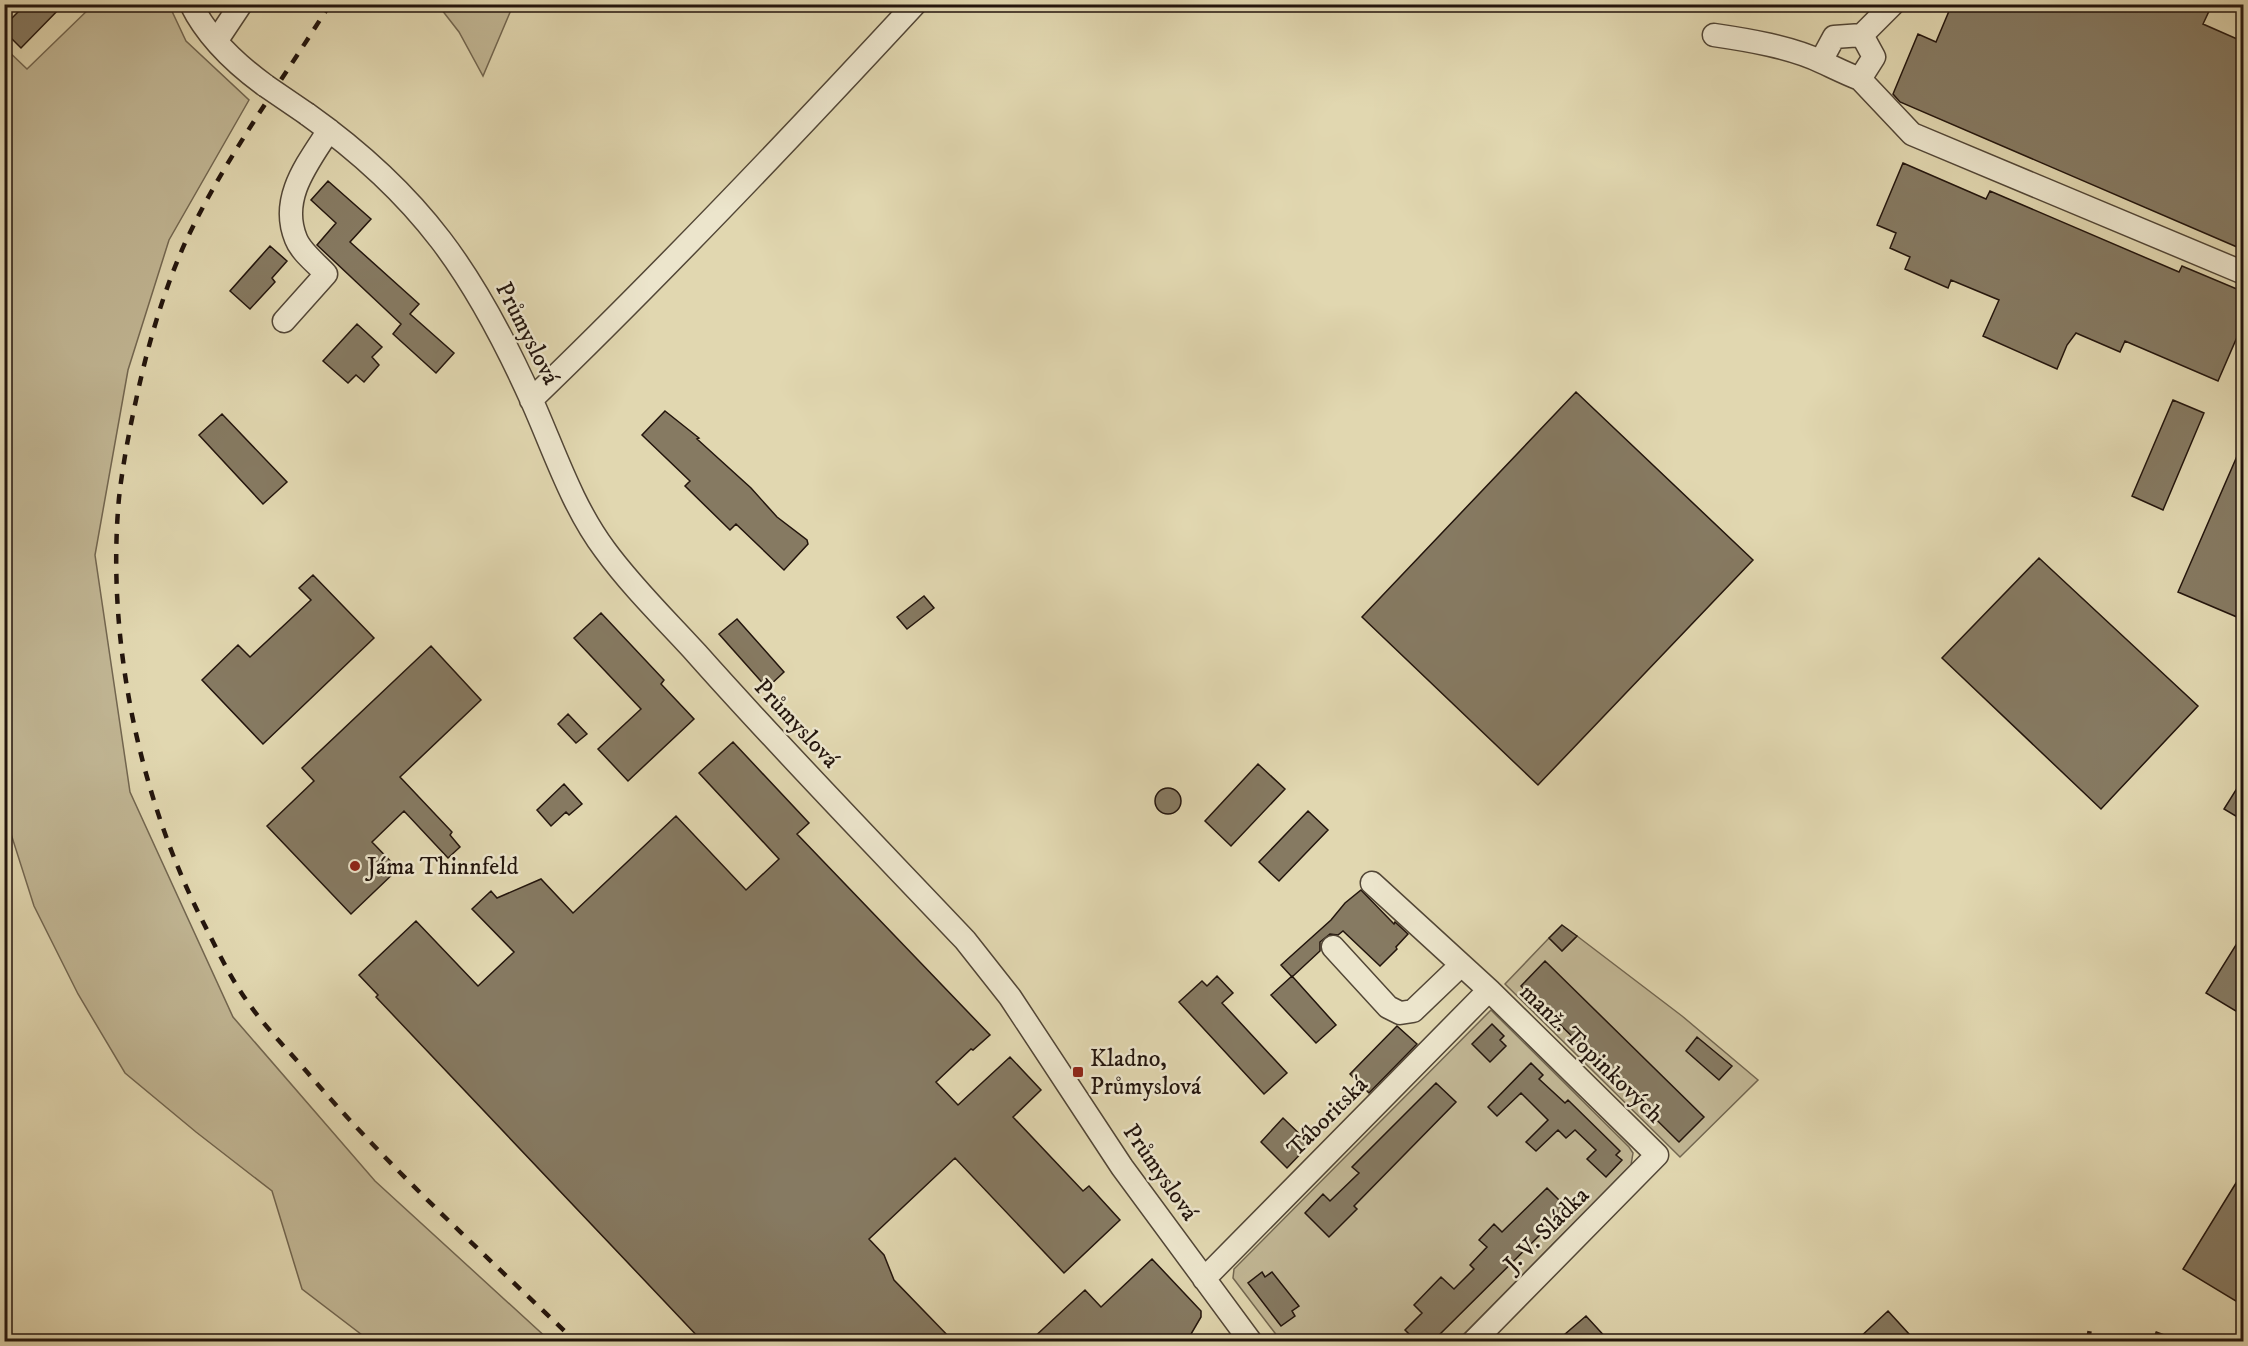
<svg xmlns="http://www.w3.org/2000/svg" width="2248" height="1346" viewBox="0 0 2248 1346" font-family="'IM FELL DW Pica',serif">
	<rect width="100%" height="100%" fill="#e1d7b0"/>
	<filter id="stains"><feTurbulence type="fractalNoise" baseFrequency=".00333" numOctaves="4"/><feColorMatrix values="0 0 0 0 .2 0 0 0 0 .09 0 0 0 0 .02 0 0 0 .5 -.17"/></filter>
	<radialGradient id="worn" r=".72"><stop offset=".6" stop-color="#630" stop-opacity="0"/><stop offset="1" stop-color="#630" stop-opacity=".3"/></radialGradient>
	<!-- green -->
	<path fill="#c1b694" stroke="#726650" stroke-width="1.5" d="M94 4 169 5 186 41 249 100 169 240 128 370 95 555 130 792 233 1017 375 1181 550 1341H370L302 1289 272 1191 196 1132 125 1073 78 994 34 906 4 812 5 48 27 69Z
		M438 5H509L511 10 483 76 459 32Z
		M1577 936 1682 1016 1758 1080 1680 1157 1505 984 1549 938 1562 951Z
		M1491 1010 1629 1147 1633 1153 1631 1165 1457 1341H1281L1233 1278 1234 1269Z"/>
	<!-- building -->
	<path fill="#867a62" stroke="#23150d" stroke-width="1.5" d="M26 4H64L21 48 4 31V26Z
		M1952 4H2156L2172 11 2175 4H2200L2210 9 2203 24 2244 42V250L1900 102 1893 94 1918 34 1936 42Z
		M1903 163 1986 199 1990 191 2179 272 2182 266 2244 292V321L2218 381 2125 341 2120 352 2076 333 2067 345 2057 369 1983 336 1999 300 1951 280 1948 288 1905 269 1910 257 1890 248 1896 233 1877 225Z
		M328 181 371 219 350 242 419 304 410 314 454 353 436 373 393 334 401 324 317 245 336 223 311 200Z
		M270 246 287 261 272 278 275 282 250 309 230 291Z
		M357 324 382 347 372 357 379 365 364 382 356 375 348 383 323 361Z
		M1576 392 1753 560 1538 785 1362 617Z
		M2173 400 2204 413 2163 510 2132 496Z
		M665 411 699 438 697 439 751 488 777 517 807 540 808 544 784 570 736 524 730 530 685 486 690 481 642 435Z
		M222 414 287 482 263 504 199 435Z
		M2244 440V620L2178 592Z
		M2039 558 2198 706 2101 809 1942 658Z
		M313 575 374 638 263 744 202 680 238 645 250 657 311 600 299 588Z
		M924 596 934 608 907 629 897 617Z
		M601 613 664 680 661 684 694 719 628 781 598 749 641 709 574 638Z
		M737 619 784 672 767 688 719 634Z
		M431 646 481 700 400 777 452 832 450 835 460 847 448 858 404 811 372 842 398 869 351 914 267 826 314 781 302 768Z
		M568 714 587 734 576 743 558 724Z
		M733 742 809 823 797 834 990 1035 973 1050 971 1049 936 1082 958 1105 1010 1057 1041 1090 1013 1117 1083 1191 1089 1186 1120 1220 1064 1273 955 1158 869 1239 884 1255 894 1280 953 1341H702L376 997 378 995 359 975 416 921 478 986 514 952 472 909 491 891 497 898 541 879 573 913 676 816 746 890 779 859 699 773Z
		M1258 764 1285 789 1231 846 1205 821Z
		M2244 777V821L2224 809Z
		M564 784 582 804 569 815 566 812 551 826 537 810Z
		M1155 801a13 13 0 1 1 26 0a13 13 0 1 1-26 0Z
		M1308 811 1328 830 1279 881 1259 862Z
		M1361 890 1394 924 1395 922 1408 934 1396 947 1397 949 1380 966 1343 931 1338 935 1330 934 1320 942V951L1292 977 1281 965 1331 920 1345 903Z
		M1562 925 1577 936 1562 951 1549 938Z
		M2244 932V1016L2206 993Z
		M1545 961 1704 1117 1679 1142 1521 986Z
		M1217 976 1233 993 1222 1003 1287 1073 1264 1094 1179 1002 1202 981 1207 986Z
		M1292 976 1336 1025 1316 1043 1271 995Z
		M1492 1024 1504 1036 1500 1040 1506 1046 1490 1062 1472 1044Z
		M1397 1026 1417 1044 1369 1093 1350 1074Z
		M1697 1037 1732 1066 1719 1080 1686 1051Z
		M1531 1063 1543 1075 1539 1079 1565 1103 1568 1100 1620 1151 1616 1155 1622 1160 1606 1177 1587 1159 1596 1150 1575 1130 1566 1138 1558 1130 1536 1151 1526 1142 1548 1120 1521 1093 1497 1116 1488 1107Z
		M1436 1083 1456 1102 1354 1206 1357 1209 1329 1237 1305 1213 1323 1194 1330 1201 1359 1173 1352 1167Z
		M1283 1118 1310 1144 1287 1168 1261 1142Z
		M2244 1170V1306L2183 1269Z
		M1547 1188 1571 1212 1561 1222 1557 1218 1433 1341H1401L1409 1334 1405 1330 1422 1313 1414 1305 1441 1277 1454 1289 1474 1269 1470 1265 1487 1247 1479 1240 1494 1224 1502 1232Z
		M1152 1259 1201 1311V1317L1187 1341H1030L1085 1290 1101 1307Z
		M1262 1272 1265 1277 1272 1272 1299 1306 1292 1311 1295 1316 1281 1326 1248 1283Z
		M1888 1311 1909 1334 1901 1341H1856Z
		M1586 1316 1609 1341H1557Z"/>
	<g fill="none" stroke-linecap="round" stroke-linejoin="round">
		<defs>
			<path id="minor" d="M191 4C207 37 237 65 266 86
				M1714 35C1748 40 1791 47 1822 62 1835 68 1847 74 1860 79L1874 57 1862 35 1834 37 1821 61
				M1862 35 1893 4
				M217 40 241 4
				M1860 79 1912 134 2244 273
				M307 114C421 195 475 274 532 401 554 450 572 506 605 550 632 587 666 620 697 654 784 752 875 845 965 940L1010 997 1122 1167 1251 1342
				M284 321 326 274C317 264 301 252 296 239 279 198 308 163 329 130
				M531 400C663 273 790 139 915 4
				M1372 883 1489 990 1657 1155 1473 1342
				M1333 947 1388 1007 1400 1013 1413 1011 1461 965
				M1204 1279 1489 990"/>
		</defs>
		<!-- minor casing -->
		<use href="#minor" stroke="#524636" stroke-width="25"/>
		<!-- minor -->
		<use href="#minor" stroke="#ece5cc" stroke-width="22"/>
		<!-- rail -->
		<path stroke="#23150d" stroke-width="4.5" stroke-dasharray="10 10" stroke-linecap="butt" d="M330 4C281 83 224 159 185 243 164 290 149 341 138 391 130 427 123 462 119 498 106 638 139 795 202 920 216 947 229 976 247 1001 264 1026 287 1049 307 1072 390 1169 484 1254 576 1342
			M2155 1333 2178 1342
			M2088 1341 2091 1322"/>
		<defs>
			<path id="minor-bridge" d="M266 86 307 114"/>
		</defs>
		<!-- minor-bridge casing -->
		<use href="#minor-bridge" stroke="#524636" stroke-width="25" stroke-linecap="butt"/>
		<!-- minor-bridge -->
		<use href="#minor-bridge" stroke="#ece5cc" stroke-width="22"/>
	</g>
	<!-- markers -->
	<g fill="#8f2418" stroke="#ece5cc" stroke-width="2">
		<circle cx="355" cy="866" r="6"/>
		<rect x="1072" y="1066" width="12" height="12" rx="3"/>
	</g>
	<g text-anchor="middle" stroke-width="5" stroke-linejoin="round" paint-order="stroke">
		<!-- street labels -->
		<g font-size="24" fill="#23150d" stroke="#ece5cc">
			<text transform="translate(528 333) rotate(63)" y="8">Průmyslová</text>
			<text transform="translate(797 723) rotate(47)" y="8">Průmyslová</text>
			<text transform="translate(1592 1053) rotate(44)" y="8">manž. Topinkových</text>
			<text transform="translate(1327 1116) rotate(-45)" y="8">Táboritská</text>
			<text transform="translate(1161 1172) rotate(55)" y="8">Průmyslová</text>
			<text transform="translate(1546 1229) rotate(-45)" y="8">J. V. Sládka</text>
		</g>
		<!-- poi labels -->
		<g font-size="24" fill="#23150d" stroke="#ece5cc" text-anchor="start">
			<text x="367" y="874">Jáma Thinnfeld</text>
			<text x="1090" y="1066">Kladno,<tspan x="1090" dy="28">Průmyslová</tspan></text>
		</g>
	</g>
	<!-- margin -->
	<rect width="2248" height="1346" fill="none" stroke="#e1d7b0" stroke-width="24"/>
	<rect x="6" y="6" width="2236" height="1334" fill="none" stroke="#23150d" stroke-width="3"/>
	<rect x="12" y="12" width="2224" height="1322" fill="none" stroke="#23150d" stroke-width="1.5"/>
	<rect width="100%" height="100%" filter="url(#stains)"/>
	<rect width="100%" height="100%" fill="url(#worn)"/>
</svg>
